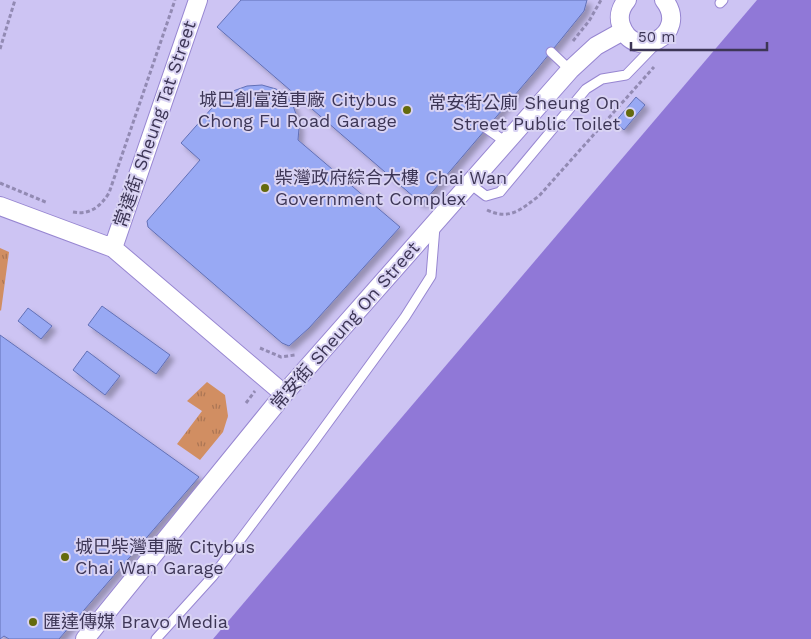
<svg xmlns="http://www.w3.org/2000/svg" width="811" height="639" viewBox="0 0 811 639" font-family="'Work Sans','Noto Sans TC',sans-serif">
	<defs>
		<pattern id="grass-tufts" width="24" height="20" patternUnits="userSpaceOnUse" patternTransform="scale(1.25)"><rect width="24" height="20" fill="#d18e62"/><path d="M3 7l-1-3M5 7V3M7 7l1-3M15 17l-1-3M17 17v-4M19 17l1-3" fill="none" stroke="#ab7554"/></pattern>
		<filter id="shadow"><feDropShadow dx="4.5" dy="4.5" stdDeviation="2.5" flood-color="#0004"/></filter>
	</defs>
	<rect width="100%" height="100%" fill="#cdc4f3"/>
	<!-- grass -->
	<path fill="url(#grass-tufts)" d="M0 248 9 252 1 311 0 310Z
		M207 382 225 395 228 416 223 432 200 460 177 444 202 411 187 401Z"/>
	<!-- water -->
	<path fill="#9078d7" d="M757 0H811V639H213Z"/>
	<!-- building -->
	<path fill="#98a9f4" stroke="#6270b6" filter="url(#shadow)" d="M241 0H587L584 11 537 69 422 204 217 27Z
		M262 85 276 89 284 94 292 103 296 114 299 128 298 140 400 227 309 328 289 346 282 343 148 227 147 221 200 160 181 143 219 100 233 91 247 86Z
		M636 97 645 105 624 130 615 122Z
		M102 306 170 355 156 374 88 325Z
		M28 308 52 326 41 339 18 321Z
		M0 335 199 477 59 639H9L4 636 0 639Z
		M87 351 120 376 105 395 73 370Z"/>
	<g fill="none" stroke-linecap="round" stroke-linejoin="round">
		<defs>
			<path id="service" d="M720 3 723 0
				M551 52 570 70
				M486 128 507 143
				M470 184 486 196 500 192 586 89 602 79 626 75 656 44
				M156 639 213 576 313 443 405 317 431 276 435 227"/>
			<path id="minor" d="M627 0C621 7 618 16 621 25 634 64 691 34 664 0
				M0 206 113 248 284 394
				M113 248 198 0
				M85 639 284 394 570 70 596 46 623 31"/>
		</defs>
		<!-- service casing -->
		<use href="#service" stroke="#9786d1" stroke-width="11"/>
		<!-- minor casing -->
		<use href="#minor" stroke="#9786d1" stroke-width="20"/>
		<!-- path -->
		<path stroke="#928ab3" stroke-width="3" stroke-dasharray="4 2.5" stroke-linecap="butt" d="M573 41 589 21 601 0
			M0 49 15 0
			M0 183 48 203
			M487 210C510 221 521 209 539 196L654 67
			M73 212C90 215 100 207 109 193L175 0
			M260 348 281 357 295 355
			M246 403 255 391"/>
		<!-- service -->
		<use href="#service" stroke="#fff" stroke-width="9"/>
		<!-- minor -->
		<use href="#minor" stroke="#fff" stroke-width="18"/>
	</g>
	<!-- markers -->
	<g fill="#646a0d" stroke="#d9d3f3" stroke-width="2">
		<circle cx="407" cy="110" r="5"/>
		<circle cx="630" cy="113" r="5"/>
		<circle cx="265" cy="188" r="5"/>
		<circle cx="65" cy="557" r="5"/>
		<circle cx="33" cy="622" r="5"/>
	</g>
	<g text-anchor="middle" stroke-width="4" stroke-linejoin="round" paint-order="stroke">
		<!-- poi labels -->
		<g font-size="18" fill="#3d3656" stroke="#d9d3f3" text-anchor="start">
			<text x="397" y="106" text-anchor="end">城巴創富道車廠 Citybus<tspan x="397" dy="21">Chong Fu Road Garage</tspan></text>
			<text x="620" y="109" text-anchor="end">常安街公廁 Sheung On<tspan x="620" dy="21">Street Public Toilet</tspan></text>
			<text x="275" y="184">柴灣政府綜合大樓 Chai Wan<tspan x="275" dy="21">Government Complex</tspan></text>
			<text x="75" y="553">城巴柴灣車廠 Citybus<tspan x="75" dy="21">Chai Wan Garage</tspan></text>
			<text x="43" y="628">匯達傳媒 Bravo Media</text>
		</g>
		<!-- street labels -->
		<g font-size="18" fill="#3d3656" stroke="#d9d3f3">
			<text transform="translate(155 124) rotate(-71)" y="6">常達街 Sheung Tat Street</text>
			<text transform="translate(345 326) rotate(-49)" y="6">常安街 Sheung On Street</text>
		</g>
	</g>
	<!-- scale -->
	<path d="M631 42v8h136v-8" fill="none" stroke="#3d3656" stroke-width="2.5"/>
	<text x="638" y="42" font-size="15" fill="#3d3656" stroke="#d9d3f3" stroke-width="4" paint-order="stroke">50 m</text>
</svg>
